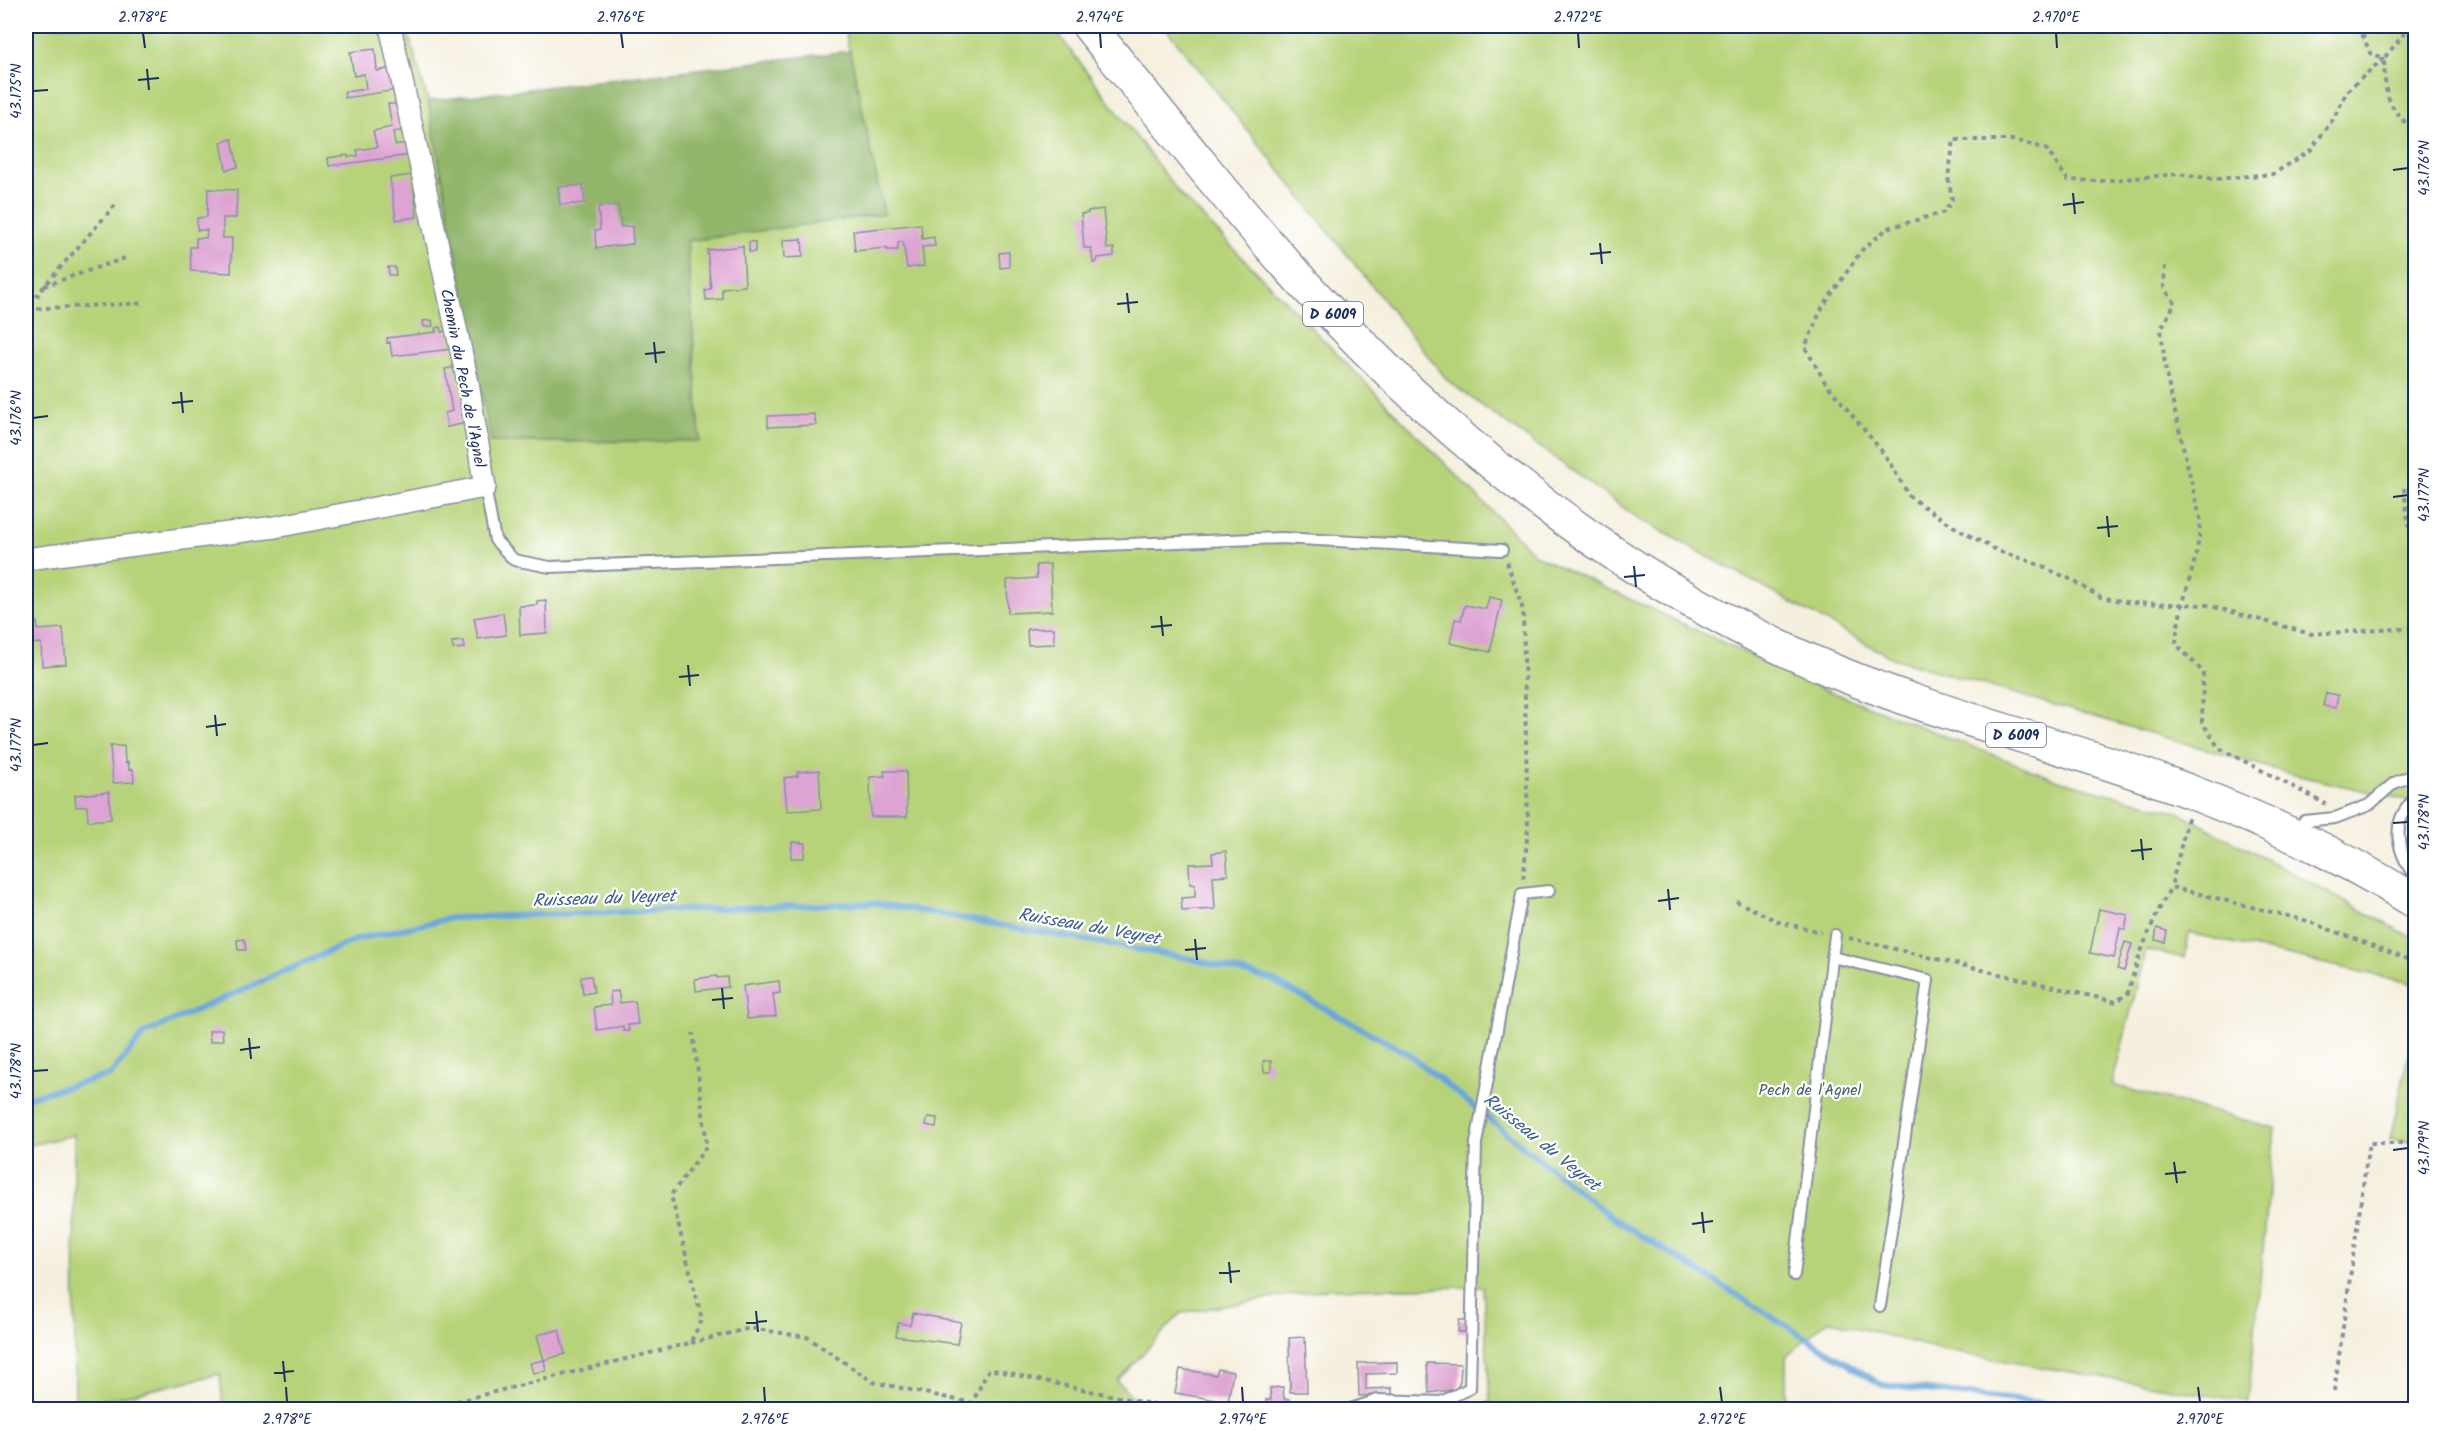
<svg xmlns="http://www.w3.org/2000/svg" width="2441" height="1435" viewBox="0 0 2441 1435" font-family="Kalam,sans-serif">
	<rect width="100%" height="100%" fill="#fff"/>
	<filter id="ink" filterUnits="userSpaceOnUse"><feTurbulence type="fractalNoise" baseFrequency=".0167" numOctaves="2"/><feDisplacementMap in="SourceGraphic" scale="12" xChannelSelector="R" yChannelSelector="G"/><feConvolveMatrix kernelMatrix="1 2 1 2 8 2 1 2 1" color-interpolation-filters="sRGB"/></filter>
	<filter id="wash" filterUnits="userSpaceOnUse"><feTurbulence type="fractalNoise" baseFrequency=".008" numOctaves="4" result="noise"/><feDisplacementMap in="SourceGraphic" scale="24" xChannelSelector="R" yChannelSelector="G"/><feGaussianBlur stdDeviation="1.35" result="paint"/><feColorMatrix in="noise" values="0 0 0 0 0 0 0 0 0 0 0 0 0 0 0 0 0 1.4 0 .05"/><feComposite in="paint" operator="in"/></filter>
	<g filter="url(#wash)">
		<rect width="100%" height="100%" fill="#f5efdd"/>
		<!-- green -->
		<path fill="#b7d379" stroke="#69816c" stroke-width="1.5" d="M26 26H406L428 101 492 442 700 441 687 241 884 213 844 26H1052L1179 193 1535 555 1816 686 2058 780 2178 812 2415 939V984L2189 933 2185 958 2146 950 2112 1085 2275 1128 2248 1402 1946 1351 1828 1320 1786 1357V1409H1478L1490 1402 1483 1287 1328 1289 1181 1313 1117 1381 1145 1409 223 1410 220 1374 75 1407 74 1135 26 1146Z
			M1168 26H2415V802L2291 774 1892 658 1638 518 1448 381 1165 27Z
			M2415 1024V1141L2390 1140Z"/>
		<!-- forest -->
		<path fill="#91b569" stroke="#567264" stroke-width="1.5" d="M850 51 884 214 687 241 700 441 491 442 428 101Z"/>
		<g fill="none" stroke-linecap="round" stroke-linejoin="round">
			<!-- stream -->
			<path stroke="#69a6da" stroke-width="6" d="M26 1098 110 1075 145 1033 357 939 452 918 876 903 1192 959 1272 980 1407 1053 1610 1216 1882 1385 2103 1410"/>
		</g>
		<g id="blocks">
			<!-- building -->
			<path fill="#dda3d2" d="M375 49 377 71 392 68 397 90 345 98 344 92 366 89 364 74 354 76 350 52Z
				M388 104H400L405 130 393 132 395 145 407 143 410 155 329 166 328 158 348 155V157L358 156 357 150 377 147 373 131 392 127Z
				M232 139 238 167 226 170 221 142Z
				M412 175 417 217 396 220 390 178Z
				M583 185 585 203 560 205 558 187Z
				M208 189 237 190 236 218H223V238H232L231 273 191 271 190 247H196V238H206L207 230H197V218L207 217Z
				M618 205 621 227 632 226 633 244 596 248 595 231 600 230 598 207Z
				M1103 209 1107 249 1114 248V256L1097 258V262L1093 263 1091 248H1084L1081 214 1088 213V211Z
				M921 224 922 239 934 237 935 246 922 247 924 266 907 268 903 242H898V250H887V248L855 251 853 231Z
				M802 239 803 257 784 258 783 240Z
				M749 242H755V252H749Z
				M743 246 745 286 722 288V299L706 300 705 290 711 289 707 250Z
				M1009 252V267L1000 268 999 253Z
				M388 267H395L396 275H389Z
				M432 320 433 326 424 327 423 321Z
				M441 327V332L449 330 452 349 392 356 390 342 387 343V338L436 332 435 328Z
				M455 367 467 423 447 427 445 413 452 411 445 369Z
				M814 414 816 425 768 427V416Z
				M1050 564 1052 611 1008 613 1007 580 1037 578 1036 565Z
				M1489 597 1502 600 1490 652 1450 643 1455 619 1461 620 1465 605 1486 609Z
				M546 600 547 633 520 635 519 606 537 605V601Z
				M503 613 506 635 478 639 474 618Z
				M37 622 38 630 63 628 66 664 42 666 41 643 26 644V623Z
				M1054 628V644L1028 645 1027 629Z
				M463 641 465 648 453 649 452 642Z
				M2326 693 2338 695 2336 708 2323 706Z
				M110 746H124L125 763 128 762 129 770 133 769 134 782 113 783Z
				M819 770 821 809 787 811 784 778 798 776 797 772Z
				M884 771H906L907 817H871L870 777 885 776Z
				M109 792 111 819 88 821 87 806 76 807 75 795Z
				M792 842 805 843 804 858H791Z
				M1226 851 1228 875 1213 876 1215 909 1182 911 1181 898 1195 897V884H1190L1189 864 1213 863 1212 853Z
				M2099 909 2128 915 2125 930 2120 928 2114 958 2090 953Z
				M2157 928 2167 931 2165 942 2155 940Z
				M244 939 246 950H238L237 940Z
				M2125 942 2132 944 2124 971 2117 969Z
				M591 976 594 992 583 994 581 977Z
				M717 976V978L727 977 728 987 696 991 695 979Z
				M779 981 780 993 773 994 776 1016 747 1019 743 986Z
				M618 991 620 1003 635 1001 638 1024 628 1025 629 1031H623V1026L597 1030 594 1007 611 1005 610 992Z
				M222 1029 223 1040 210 1042 209 1031Z
				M1263 1061H1271V1072H1264Z
				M928 1117 937 1118 936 1127 926 1125Z
				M913 1313 961 1322 957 1344 896 1336 898 1323 910 1325Z
				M1459 1320H1467L1466 1332H1458Z
				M559 1330 565 1354 544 1360 546 1371 533 1373 530 1363 544 1360 537 1335Z
				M1305 1337 1307 1392H1290L1289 1338Z
				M1397 1362V1373L1366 1374V1389L1392 1388V1394L1359 1396 1358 1363Z
				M1427 1363 1461 1364 1460 1381 1457 1389 1429 1393Z
				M1180 1369 1216 1375 1218 1369 1233 1372 1228 1402 1175 1393Z
				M1283 1387 1284 1399H1289L1290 1410H1266V1400H1271L1270 1388Z"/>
		</g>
	</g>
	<g filter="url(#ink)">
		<use href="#blocks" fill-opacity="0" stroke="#888f9e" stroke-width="1.5"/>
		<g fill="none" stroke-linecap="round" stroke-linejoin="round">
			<defs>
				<path id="service" d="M485 487 495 540 514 560 550 567 1281 538 1502 550
					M2416 796C2411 802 2405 809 2402 816 2393 837 2403 860 2416 878
					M2304 821 2335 818 2369 805 2394 783 2416 774
					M1832 957 1928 980 1880 1306
					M1794 1275 1835 935
					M1348 1410 1378 1400 1441 1402 1470 1388 1476 1143 1522 894 1549 891"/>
				<path id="minor" d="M26 559 275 527 485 487 468 383 390 26"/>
				<path id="primary" d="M1089 26C1159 113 1228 200 1303 283 1446 440 1615 575 1810 661 1935 716 2069 745 2196 794 2273 824 2346 858 2416 902"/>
			</defs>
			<!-- service casing -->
			<use href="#service" stroke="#888f9e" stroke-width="14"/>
			<!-- minor casing -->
			<use href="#minor" stroke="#888f9e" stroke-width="24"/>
			<!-- primary casing -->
			<use href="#primary" stroke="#888f9e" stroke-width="36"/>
			<!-- path -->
			<path stroke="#888f9e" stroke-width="4" stroke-dasharray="4.5 4.5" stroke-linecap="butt" d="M2359 26 2370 53 2384 58
				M2411 26 2384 58C2385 98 2386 104 2416 133
				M2384 58 2347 91 2334 118 2310 151 2273 174 2214 179 2178 174 2102 181 2068 180 2046 149 2015 140H1954L1948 177 1952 199 1945 212 1888 228 1862 250 1822 308 1805 347 1825 382 1885 455 1910 497 1959 530 1998 551 2032 562 2072 580 2100 597 2131 603 2207 605 2311 634 2416 628
				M2165 266 2164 288 2175 303 2161 329 2166 374 2200 518C2201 561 2178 601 2176 644L2203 672 2202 722 2219 748 2326 804
				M44 286 128 257
				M28 309 145 303
				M26 312 44 286 117 203
				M2404 488 2410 535 2416 547
				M1507 562 1523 610 1528 828 1523 882
				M2188 818 2171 887 2304 920 2416 962
				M1736 901 1779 922 1821 932
				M1849 938 2116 1002 2128 993C2138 955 2152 921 2171 887
				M691 1343 750 1328 807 1337 873 1382 972 1403 989 1369 1155 1405 1165 1410
				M2334 1391 2369 1143H2416
				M422 1410 690 1343 702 1320 671 1195 707 1146 693 1033"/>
			<!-- service -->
			<use href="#service" stroke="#fff" stroke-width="10"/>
			<!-- minor -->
			<use href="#minor" stroke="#fff" stroke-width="21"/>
			<!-- primary -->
			<use href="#primary" stroke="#fff" stroke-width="33"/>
		</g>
	</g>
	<!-- ticks -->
	<path fill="none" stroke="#1b2f5e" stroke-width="2" d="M143 33 145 48M621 33 623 48M1100 33 1101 48M1578 33 1579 48M2056 33 2057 48M147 69 149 90M138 80 159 78M33 91 48 90M2393 170 2408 168M2073 193 2075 214M2063 205 2084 202M1600 243 1602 264M1590 254 1611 252M1127 293 1129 313M1117 304 1138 302M654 342 656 363M645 354 665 352M181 392 183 413M172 403 193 401M33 418 48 416M2393 497 2408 495M2107 516 2109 537M2097 528 2118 526M1634 566 1636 587M1624 577 1645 575M1161 616 1163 636M1151 627 1172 625M688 665 690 686M679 677 699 675M215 715 217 736M206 727 226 724M33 745 48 743M2393 823 2408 822M2141 839 2143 860M2131 851 2152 849M1668 889 1670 910M1658 901 1679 898M1195 939 1197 960M1185 950 1206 948M722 988 724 1009M712 1000 733 998M249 1038 251 1059M240 1050 260 1047M33 1071 48 1070M2393 1150 2408 1148M2174 1162 2177 1183M2165 1174 2186 1172M1702 1212 1704 1233M1692 1224 1713 1221M1229 1262 1231 1283M1219 1273 1240 1271M756 1311 758 1332M746 1323 767 1321M283 1361 285 1382M274 1373 294 1371M286 1387 287 1402M764 1387 765 1402M1242 1387 1243 1402M1720 1387 1722 1402M2198 1387 2200 1402"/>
	<g text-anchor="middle" stroke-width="4.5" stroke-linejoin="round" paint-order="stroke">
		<!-- shield labels -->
		<g fill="#fff" stroke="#5f6d8e" stroke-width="1.5">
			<rect x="1303" y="302" width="60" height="24" rx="4.5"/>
			<rect x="1986" y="723" width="60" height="24" rx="4.5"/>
		</g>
		<g font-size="15" font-weight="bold" fill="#1b2f5e">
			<text x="1333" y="319">D 6009</text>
			<text x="2016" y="740">D 6009</text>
		</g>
		<!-- street labels -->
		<g font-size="16" fill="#1b2f5e" stroke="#fff">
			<text transform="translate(464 378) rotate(79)" y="6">Chemin du Pech de l'Agnel</text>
		</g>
		<!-- park labels -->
		<g font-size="16" fill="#4a6066" stroke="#fff">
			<text x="1810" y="1095">Pech de l'Agnel</text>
		</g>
		<!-- water labels -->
		<g font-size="18" font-style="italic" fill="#3a5f90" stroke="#fff">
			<text transform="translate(604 898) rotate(-2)" y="6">Ruisseau du Veyret</text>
			<text transform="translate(1089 926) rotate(10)" y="6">Ruisseau du Veyret</text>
			<text transform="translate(1542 1142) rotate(39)" y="6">Ruisseau du Veyret</text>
		</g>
	</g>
	<!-- margin -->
	<rect width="2441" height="1435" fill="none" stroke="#fff" stroke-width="66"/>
	<rect x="33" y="33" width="2375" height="1369" fill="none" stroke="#1b2f5e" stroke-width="2"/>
	<g font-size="15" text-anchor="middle" fill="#1b2f5e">
		<text x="143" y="22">2.978°E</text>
		<text x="621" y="22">2.976°E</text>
		<text x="1100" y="22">2.974°E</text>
		<text x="1578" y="22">2.972°E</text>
		<text x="2056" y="22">2.970°E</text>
		<text transform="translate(16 91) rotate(-90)" y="5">43.175°N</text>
		<text transform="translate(2424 168) rotate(-90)" y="5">43.176°N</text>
		<text transform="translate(16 418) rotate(-90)" y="5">43.176°N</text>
		<text transform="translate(2424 495) rotate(-90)" y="5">43.177°N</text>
		<text transform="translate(16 745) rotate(-90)" y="5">43.177°N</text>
		<text transform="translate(2424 822) rotate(-90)" y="5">43.178°N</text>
		<text transform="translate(16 1071) rotate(-90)" y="5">43.178°N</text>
		<text transform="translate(2424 1148) rotate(-90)" y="5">43.179°N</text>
		<text x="287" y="1424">2.978°E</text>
		<text x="765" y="1424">2.976°E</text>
		<text x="1243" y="1424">2.974°E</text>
		<text x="1722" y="1424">2.972°E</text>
		<text x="2200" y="1424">2.970°E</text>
	</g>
</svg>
